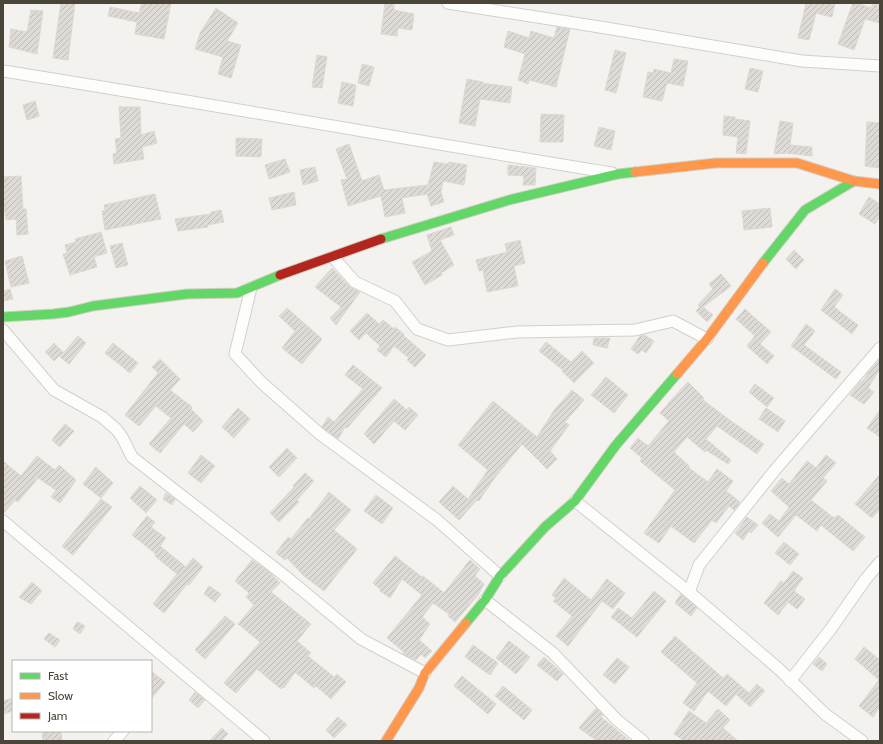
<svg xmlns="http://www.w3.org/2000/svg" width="883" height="744" viewBox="0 0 883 744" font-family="Cabin,sans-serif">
	<defs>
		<pattern id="building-hatch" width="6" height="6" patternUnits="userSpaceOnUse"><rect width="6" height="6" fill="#dedbd6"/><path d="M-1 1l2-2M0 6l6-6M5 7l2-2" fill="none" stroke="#c0bdb8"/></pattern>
	</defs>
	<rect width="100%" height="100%" fill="#f4f2ee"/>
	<!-- building -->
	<path fill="url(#building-hatch)" stroke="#dcd9d4" d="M61 3H75L68 60 53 58Z
		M142 3H171L164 39 135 34 137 22 108 16 110 7 139 13Z
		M385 3H394V10L414 14 412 30 398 28 397 36 381 34Z
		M806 3H835L832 17 816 13 809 40 798 38Z
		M853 3H856L871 8 873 3 880 6V23L865 19 854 50 838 44Z
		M216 8 238 23 227 41 241 45 231 78 218 74 223 57 195 49 200 33Z
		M31 10 43 11 37 54 9 47 11 29 27 32Z
		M557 27 570 29 556 87 529 80 528 84 518 80 525 54 504 47 508 31 529 38 531 31 554 38Z
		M615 50 626 53 616 93 605 90Z
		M317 55 327 57 322 88 312 87Z
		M674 59 688 61 683 86 667 83 662 101 643 97 648 72 653 73 654 69 671 73Z
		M362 64 374 67 369 86 358 83Z
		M750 68 763 71 758 92 745 89Z
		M467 79 483 82 482 83 512 87 510 103 480 99 475 126 459 123Z
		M342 82 356 85 353 106 338 103Z
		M35 101 39 116 27 120 23 105Z
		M119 107H140L141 135 154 131 157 143 142 147 144 159 114 164 113 154 117 153 115 139 121 138Z
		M541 114 564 115 563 142H540Z
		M724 116 735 117V119L750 121 746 154 736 153 738 137 723 135Z
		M780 121 793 123 790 145 812 147V156L786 153 774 154Z
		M867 122 880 123V156L879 168 865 166Z
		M599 127 615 131 611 150 594 146Z
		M236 138 262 139 261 157 236 156Z
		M349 144 362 181 379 175 384 190 428 185 434 162 448 164 449 162 467 165 464 185 443 181 441 192 444 202 431 206 427 194 402 198 405 213 385 217 381 196 348 206 341 180 347 179 336 149Z
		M285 159 290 172 269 179 265 165Z
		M508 165 536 168 535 185H523L524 176 508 175Z
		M315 167 318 181 303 185 300 170Z
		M21 176 23 209H26L28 234 17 235 16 219 6 220 4 206H3V177Z
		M294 192 296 205 272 210 269 198Z
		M155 194 161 219 105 230 102 211 105 210 104 205Z
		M869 197 880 204V216L875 224 859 214Z
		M770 208 772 227 744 230 742 211Z
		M221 210 224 222 207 225 208 227 178 231 175 219 211 214V212Z
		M451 227 454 235 440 240 454 265 441 273 442 275 425 285 412 262 432 251 427 235Z
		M101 232 107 253 94 257 97 267 70 275 63 254 67 253 65 245 76 242 75 239Z
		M520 240 525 263 514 266 518 286 487 292 483 270 479 271 476 260 507 252 505 244Z
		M122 243 128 265 116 268 110 246Z
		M794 250 804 260 796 269 786 259Z
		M22 256 29 283 11 287 5 261Z
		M332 268 350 287 360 292 336 325 330 318 341 307 315 287Z
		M721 274 731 286 703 307 713 315 707 322 696 311 700 307 698 305 713 289 709 284Z
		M10 289 13 299 3 301V291Z
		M835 289 843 295 834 307 858 325 852 334 821 310Z
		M287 308 322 339 302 364 282 348 295 331 279 316Z
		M745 309 771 332 760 344 774 356 767 364 747 346 755 336 736 319Z
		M367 313 379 324 383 320 394 329 395 327 404 334 403 335 426 355 415 367 407 360 409 358 394 346 386 357 377 350 380 346 366 333 359 340 350 331Z
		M806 324 815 331 804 345 841 372 836 379 791 346Z
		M644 335 654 341 646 353 642 350 638 354 631 349 640 336Z
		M78 336 86 343 69 364 60 357Z
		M594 338H610L607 348 593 345Z
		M546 342 571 362 582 351 594 363 574 383 562 371 563 370 539 351Z
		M54 343 63 352 54 361 45 352Z
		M113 343 138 363 130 373 105 353Z
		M160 359 180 379 170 390 192 407 191 409 203 421 193 432 184 424 160 453 149 444 171 418 156 406 139 426 125 415 158 373 152 367Z
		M880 359V369L868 388 874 392 864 404 850 395 861 381 862 382 868 373Z
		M353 365 382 388 347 428 345 427 338 439 322 427 328 417 334 422 363 389 345 375Z
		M606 377 628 395 614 413 591 395Z
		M688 382 704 398 703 400 731 421 764 444 757 454 717 426 706 439 731 460 728 464 706 450 705 452 687 437 674 452 690 467 689 468 708 482 717 469 733 481 726 491 740 502 734 510 729 506 716 523 712 520 694 543 671 526 659 543 644 533 675 490 640 461 642 458 630 448 638 438 648 446 669 421 660 413 669 403H668Z
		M755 384 774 398 767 407 749 392Z
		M572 390 584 400 565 422 569 425 550 451 557 459 547 469 522 444 493 480 479 501 477 500 459 520 439 502 453 486 468 499 488 470 458 445 493 401 537 437 555 409Z
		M394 399 407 410 409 407 418 415 405 430 394 421 374 444 364 434Z
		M238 408 250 419 234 438 222 427Z
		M766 408 785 421 778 432 759 419Z
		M880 410V437L867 428Z
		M65 424 74 431 60 447 52 440Z
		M287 448 297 458 279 477 269 467Z
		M201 455 215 466 201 483 188 473Z
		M826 455 836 463 823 478 827 481 811 500 834 518 838 515 865 537 853 551 821 525 817 531 796 515 778 537 762 523 770 514 779 521 789 507 771 491 782 478 789 484 807 461 816 468Z
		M37 456 55 470 59 465 76 480 60 503 51 497 56 490 38 478 18 502 15 500 3 514V461L21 476Z
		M96 467 113 483 101 498 83 484Z
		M305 473 314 481 297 500 299 502 279 522 270 513 294 487 293 486Z
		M880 474V509L872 518 855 504Z
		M140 486 157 500 146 513 130 498Z
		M329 492 351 510 334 530 357 549 324 591 304 576 287 558 285 560 276 553 288 537 291 539 308 518 309 519Z
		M166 493 175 499 172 505 163 499Z
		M376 495 393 508 382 524 364 511Z
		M101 499 112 507 73 555 62 546Z
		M147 516 155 522 151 527 166 538 160 546 186 567 193 558 203 567 189 585 187 584 164 613 153 604 177 574 155 556 156 554 132 535Z
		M747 517 758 525 751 533 749 531 743 540 735 533Z
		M784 542 799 554 790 565 775 553Z
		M395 556 422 577 423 576 444 593 470 560 480 569 475 576 484 584 478 595 455 622 448 616 449 614 433 603 422 617 430 624 419 640 432 651 425 658 421 654 416 660 403 654 404 652 387 638 422 595 402 579 390 598 380 591 381 590 373 583Z
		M252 560 269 572 280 583 271 592 311 624 297 641 311 653 308 656 334 677 337 674 346 682 331 699 316 686 314 688 295 672 284 688 283 687 281 689 257 669 236 693 224 683 260 642 238 624 254 605 246 597 249 593 235 581Z
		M793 571 803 578 794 591 805 599 797 609 788 602 778 615 764 603 781 581 784 583Z
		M564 578 591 600 607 579 625 593 613 609 602 601 568 646 556 636 572 616 553 601 556 598 552 595Z
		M32 582 42 591 31 604 19 597Z
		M209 586 221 594 215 602 204 594Z
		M654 591 666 601 637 637 611 617 618 608 632 618Z
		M681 594 697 608 691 616 675 603Z
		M225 616 235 624 205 659 195 650Z
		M77 622 85 626 80 634 73 629Z
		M49 633 60 640 55 647 44 639Z
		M675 636 723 678 727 674 749 693 757 684 765 691 750 707 736 694 726 706 708 691 694 711 683 703 697 683 661 652Z
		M509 641 530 657 516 674 496 658Z
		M473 645 498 663 490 675 465 657Z
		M864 647 880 660V707L873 717 859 706 879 680 855 659Z
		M544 657 563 674 557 681 537 665Z
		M819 657 827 664 822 671 813 664Z
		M617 658 629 667 615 684 603 675Z
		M151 671 165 682 151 699Z
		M462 676 496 704 488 714 454 686Z
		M503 686 532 710 524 720 495 696Z
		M195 692 205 700 198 708 189 700Z
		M13 698V711L3 714V701Z
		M596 708 603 715 601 717 630 741H597L579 728Z
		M718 709 730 720 723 728 738 741H685L674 734 689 711 706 723Z
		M338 717 347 725 334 738 326 730Z
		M222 728 228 734 221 741H209Z
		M42 731H61L62 741H43Z"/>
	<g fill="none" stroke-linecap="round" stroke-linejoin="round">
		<defs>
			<path id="street" d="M448 3 606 28 802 61 880 66
				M3 71C206 103 409 140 612 173
				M333 257 355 282 395 301 417 329 448 340 517 332 635 330 673 321 707 339
				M251 288 235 354 262 383 320 434 437 520 500 576
				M3 330 54 390 102 417 116 429 122 437 132 457 285 576 361 639 425 673
				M575 501 689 592 780 670 825 714 862 741
				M3 521 264 741
				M689 592 699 565 775 470 880 348
				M485 600 553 653 617 720 643 741
				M790 681 830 630 865 580 880 562
				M114 741 123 731"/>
			<path id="fast" d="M381 239 509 200 618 174 635 172
				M763 263 805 210 854 181
				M3 317 53 314 69 312 93 306 187 294 237 293 280 275
				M466 623 485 600 500 576 545 527 575 501 616 445 677 374"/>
			<path id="slow" d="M635 172 716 163H797L854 181 880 184
				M677 374 707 339 763 263
				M386 741 419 688 425 673 466 623"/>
			<path id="jam" d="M280 275 381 239"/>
		</defs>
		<!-- street casing -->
		<use href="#street" stroke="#d2d0cb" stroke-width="13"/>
		<!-- fast casing -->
		<use href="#fast" stroke="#d3cfc5" stroke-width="11"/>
		<!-- slow casing -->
		<use href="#slow" stroke="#d3cfc5" stroke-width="11"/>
		<!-- jam casing -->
		<use href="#jam" stroke="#d3cfc5" stroke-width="11"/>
		<!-- street -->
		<use href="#street" stroke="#fdfdfc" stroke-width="11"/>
		<!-- fast -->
		<use href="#fast" stroke="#63d668" stroke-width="9"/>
		<!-- slow -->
		<use href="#slow" stroke="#ff974d" stroke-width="9"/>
		<!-- jam -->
		<use href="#jam" stroke="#b3261e" stroke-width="9"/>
	</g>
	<!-- border -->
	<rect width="883" height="744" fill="none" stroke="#4b4439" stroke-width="8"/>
	<!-- legend -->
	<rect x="12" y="660" width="140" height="72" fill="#ffffff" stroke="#b7b4b0"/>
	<rect x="20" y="673" width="20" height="6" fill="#63d668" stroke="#b7b4b0"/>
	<text x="48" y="680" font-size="12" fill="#4b4439">Fast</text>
	<rect x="20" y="693" width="20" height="6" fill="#ff974d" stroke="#b7b4b0"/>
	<text x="48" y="700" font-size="12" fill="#4b4439">Slow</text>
	<rect x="20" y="713" width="20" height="6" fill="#b3261e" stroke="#b7b4b0"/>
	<text x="48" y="720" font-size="12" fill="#4b4439">Jam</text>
</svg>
